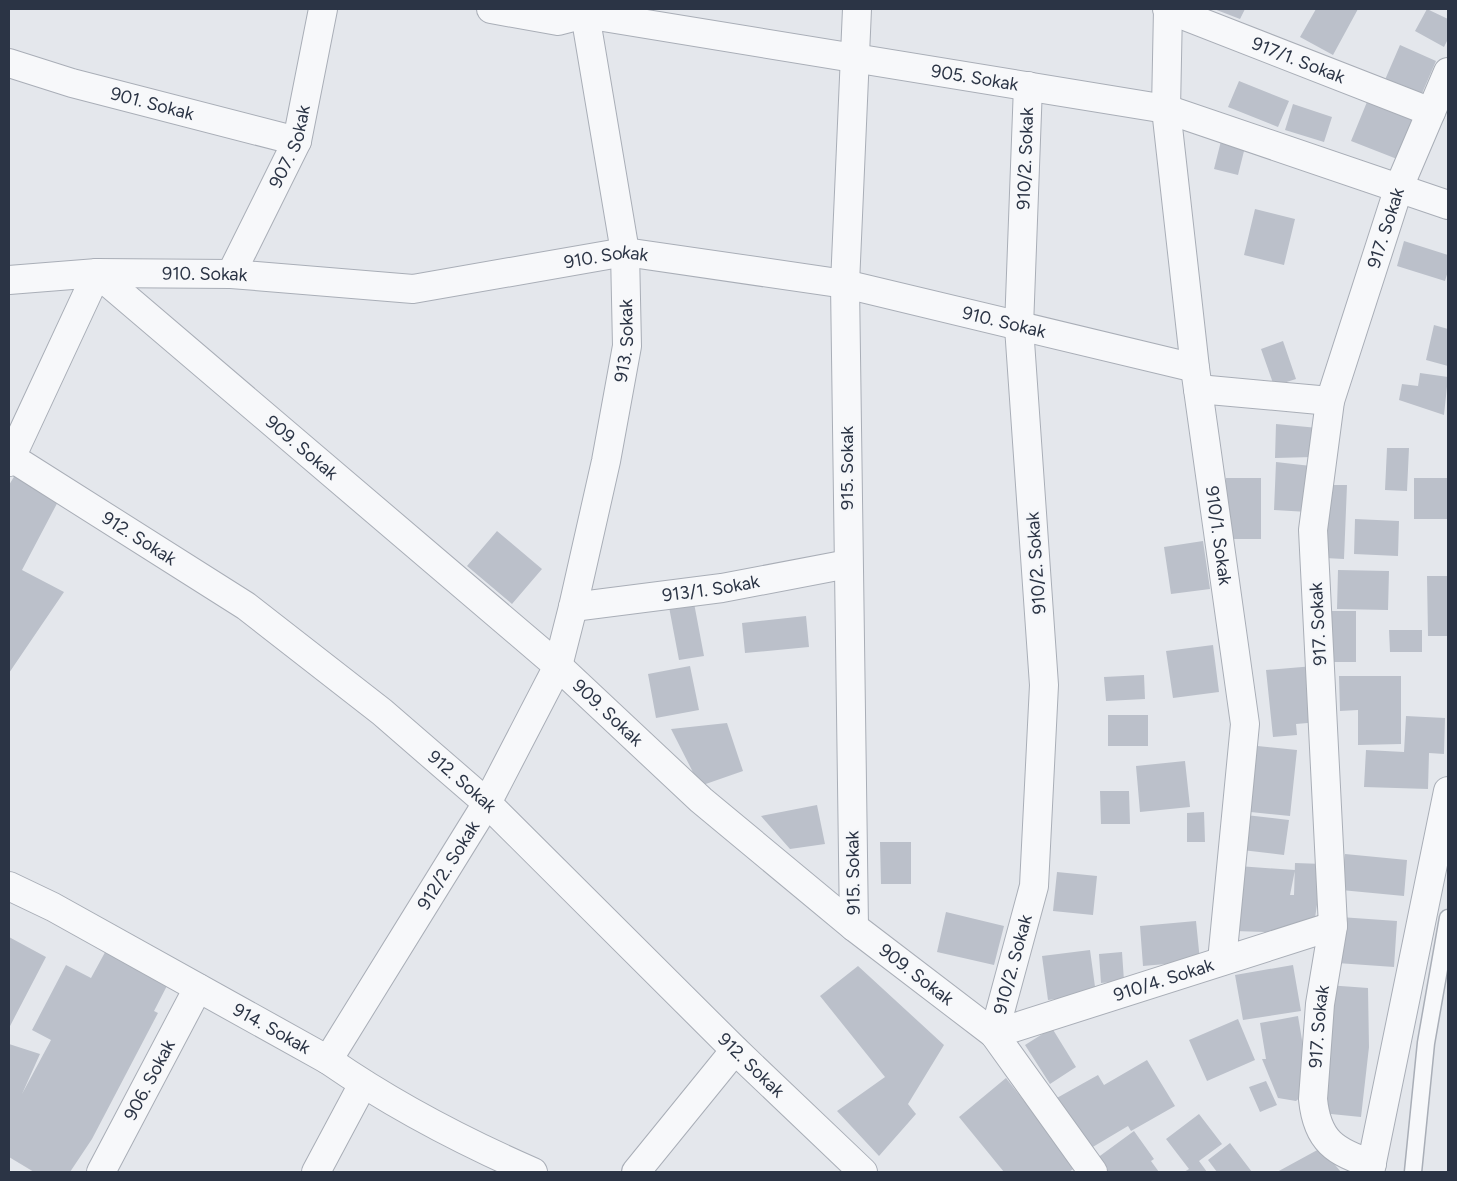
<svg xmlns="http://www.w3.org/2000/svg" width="1457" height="1181" viewBox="0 0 1457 1181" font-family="Figtree,sans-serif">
	<rect width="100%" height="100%" fill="#e4e7ec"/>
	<!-- building -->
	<path fill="#bbc0ca" d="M1214 9H1245L1240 19Z
		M1316 9H1358L1333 55 1300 37Z
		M1427 9 1448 19V39L1444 47 1415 31Z
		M1400 45 1436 61 1420 98 1384 82Z
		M1239 81 1289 101 1278 127 1228 107Z
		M1369 97 1415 115 1397 159 1351 141Z
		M1293 104 1332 117 1324 142 1285 130Z
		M1222 137 1246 143 1238 175 1214 169Z
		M1255 209 1295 219 1284 265 1244 255Z
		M1404 241 1448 255V271L1445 281 1397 266Z
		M1434 325 1448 329V366L1426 360Z
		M1283 341 1296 379 1274 386 1261 349Z
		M1420 373 1448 377 1444 415 1399 400 1402 384 1418 386Z
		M1276 424 1318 428 1313 457 1275 458Z
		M1387 448H1409L1407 491 1385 490Z
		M1276 462 1311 466 1308 512 1274 510Z
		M18 470 62 494 22 570 64 592 9 673V485Z
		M1226 478H1261V539H1226Z
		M1414 478H1448V519H1414Z
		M1329 485H1347L1344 559 1325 558Z
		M1355 519 1399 521 1398 556 1354 554Z
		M497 531 542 569 512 604 467 566Z
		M1203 541 1210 589 1171 594 1164 547Z
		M1338 570 1389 571 1388 610 1337 609Z
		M1427 576H1448V636H1428Z
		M694 603 704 656 679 660 669 607Z
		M1331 611H1356V662H1331Z
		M806 616 809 647 745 653 742 623Z
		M1389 630H1422V652H1390Z
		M1213 645 1219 692 1173 698 1166 651Z
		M690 666 699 710 656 718 648 674Z
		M1314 666 1319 722 1296 724 1297 735 1273 737 1266 670Z
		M1144 675 1145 699 1106 701 1104 677Z
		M1339 676H1401V744L1358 745V710L1340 711Z
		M1108 715H1148V746H1108Z
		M1406 716 1445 718 1444 754 1429 753 1428 789 1364 787 1366 750 1404 752Z
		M727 723 743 771 700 786 671 729Z
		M1248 745 1297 750 1290 816 1241 811Z
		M1185 761 1190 807 1140 812 1136 766Z
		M1100 791H1129L1130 824H1101Z
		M817 805 825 844 790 849 761 816Z
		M1204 812 1205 842H1187V813Z
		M1246 815 1289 820 1284 855 1242 850Z
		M880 842H911V884H881Z
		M1345 854 1407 860 1404 896 1341 890Z
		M1295 863 1323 864 1314 925 1291 933 1235 931 1238 866 1295 870 1290 895H1294Z
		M1057 872 1097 876 1093 915 1053 911Z
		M946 912 1004 926 994 965 937 952Z
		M1340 917 1397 921 1394 967 1337 963Z
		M1196 921 1200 961 1143 966 1140 926Z
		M9 937 46 957 9 1028Z
		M109 945 171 978 154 1011 158 1013 92 1139 70 1172H34L9 1157V1044L40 1054 22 1094 51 1040 32 1030 66 965 91 978Z
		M1090 950 1096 994 1048 1000 1042 956Z
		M1122 952 1124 981 1101 983 1099 954Z
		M1293 965 1301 1011 1243 1020 1235 975Z
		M858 966 944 1045 908 1104 916 1114 879 1156 837 1111 885 1077 820 996Z
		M1327 985 1368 988 1369 1047 1361 1117 1321 1113Z
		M1298 1016 1304 1052 1303 1095 1296 1101 1278 1098 1262 1059H1266L1260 1023Z
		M1238 1019 1255 1060 1207 1081 1189 1040Z
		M1052 1028 1076 1067 1050 1084 1025 1045Z
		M1147 1060 1175 1106 1131 1131 1128 1126 1086 1151 1055 1099 1098 1075 1104 1085Z
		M1006 1078 1076 1167 1069 1172H1004L959 1117Z
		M1266 1081 1277 1105 1260 1112 1249 1087Z
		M1199 1114 1222 1144 1199 1161 1207 1172H1184L1189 1169 1166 1139Z
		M1134 1131 1154 1159 1151 1161 1159 1172H1101L1093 1161Z
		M1230 1143 1252 1172H1217L1208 1160Z
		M1321 1148 1341 1172H1277Z"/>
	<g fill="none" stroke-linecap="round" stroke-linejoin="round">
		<defs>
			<path id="lane" d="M1413 1172 1426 1043 1448 918"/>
			<g id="street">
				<path id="s1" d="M491 9 558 21 585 14 1166 109 1448 205"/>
				<path id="s2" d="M1167 9 1431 112"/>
				<path id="s3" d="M1168 9 1166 109 1195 368 1245 724 1222 961"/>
				<path id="s4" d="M9 63 72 83 297 141"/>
				<path id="s5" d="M97 273 558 666 701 800 854 927 994 1034 1093 1172"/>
				<path id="s6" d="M231 274 297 141 323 9"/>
				<path id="s7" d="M9 280 97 273 231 274 413 289 625 252 845 284 1195 368"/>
				<path d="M1198 389 1330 401"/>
				<path id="s8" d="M9 456 246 606 382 712 487 803 735 1050 863 1172"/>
				<path d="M9 462 97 273"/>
				<path id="s9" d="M573 607 722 588 848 564"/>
				<path id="s10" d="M9 886 53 907 328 1060C393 1105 462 1141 533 1172"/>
				<path d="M854 927 845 284 857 9"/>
				<path id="s11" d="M994 1034 1034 886 1044 685 1019 327 1028 86"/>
				<path id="s12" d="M994 1034 1333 926"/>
				<path id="s13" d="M328 1060 487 803 558 666 573 607 606 461 627 346 625 252 585 14"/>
				<path id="s14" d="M1372 1164C1335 1152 1317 1141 1313 1099L1320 1004 1333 926 1313 530 1330 401 1399 187 1448 72"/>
				<path id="s15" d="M101 1172 198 988"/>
				<path d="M316 1172 363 1084"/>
				<path d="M636 1172 735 1050"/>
				<path d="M1370 1172 1448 791"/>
			</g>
		</defs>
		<!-- lane casing -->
		<use href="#lane" stroke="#a9aeb7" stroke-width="19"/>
		<!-- street casing -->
		<use href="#street" stroke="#a9aeb7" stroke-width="30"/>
		<!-- lane -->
		<use href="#lane" stroke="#f7f8fa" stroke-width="16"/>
		<!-- street -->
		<use href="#street" stroke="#f7f8fa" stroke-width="28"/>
	</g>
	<g text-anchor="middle" stroke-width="4" stroke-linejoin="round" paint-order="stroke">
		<!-- street labels -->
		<g font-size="18" fill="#2b3445" stroke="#f4f6f9">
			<text dy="6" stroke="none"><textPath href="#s2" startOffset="141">917/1. Sokak</textPath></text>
			<text dy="6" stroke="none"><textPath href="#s1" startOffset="491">905. Sokak</textPath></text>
			<text dy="6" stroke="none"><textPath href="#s4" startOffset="149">901. Sokak</textPath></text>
			<text dy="6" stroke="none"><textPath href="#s6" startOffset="141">907. Sokak</textPath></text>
			<text dy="6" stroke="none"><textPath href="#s11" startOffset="882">910/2. Sokak</textPath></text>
			<text dy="6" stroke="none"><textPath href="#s14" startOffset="978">917. Sokak</textPath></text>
			<text dy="6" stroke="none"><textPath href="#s7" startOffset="601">910. Sokak</textPath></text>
			<text dy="6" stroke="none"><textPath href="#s7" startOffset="196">910. Sokak</textPath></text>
			<text dy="6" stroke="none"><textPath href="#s7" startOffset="1006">910. Sokak</textPath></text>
			<text dy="6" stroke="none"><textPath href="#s13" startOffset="789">913. Sokak</textPath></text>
			<text dy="6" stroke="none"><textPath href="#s5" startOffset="269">909. Sokak</textPath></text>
			<text transform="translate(847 468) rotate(-90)" y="6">915. Sokak</text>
			<text dy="6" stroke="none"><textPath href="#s3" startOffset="530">910/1. Sokak</textPath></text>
			<text dy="6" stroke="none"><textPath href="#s8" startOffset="154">912. Sokak</textPath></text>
			<text transform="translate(1036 563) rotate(-94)" y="6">910/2. Sokak</text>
			<text dy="6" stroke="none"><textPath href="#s9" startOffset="139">913/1. Sokak</textPath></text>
			<text transform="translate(1318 624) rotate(-93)" y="6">917. Sokak</text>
			<text dy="6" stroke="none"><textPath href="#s5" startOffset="674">909. Sokak</textPath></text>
			<text dy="6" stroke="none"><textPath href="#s8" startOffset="559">912. Sokak</textPath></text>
			<text dy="6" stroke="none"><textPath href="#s13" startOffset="229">912/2. Sokak</textPath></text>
			<text transform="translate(853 873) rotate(-91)" y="6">915. Sokak</text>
			<text dy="6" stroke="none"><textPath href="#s11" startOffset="72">910/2. Sokak</textPath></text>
			<text dy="6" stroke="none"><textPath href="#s5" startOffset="1079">909. Sokak</textPath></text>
			<text dy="6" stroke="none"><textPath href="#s12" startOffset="178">910/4. Sokak</textPath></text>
			<text dy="6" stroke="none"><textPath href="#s14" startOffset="168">917. Sokak</textPath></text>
			<text dy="6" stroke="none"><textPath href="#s10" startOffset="299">914. Sokak</textPath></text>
			<text dy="6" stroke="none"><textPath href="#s8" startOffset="964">912. Sokak</textPath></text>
			<text dy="6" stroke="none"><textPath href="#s15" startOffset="104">906. Sokak</textPath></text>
		</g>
	</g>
	<!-- border -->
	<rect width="1457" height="1181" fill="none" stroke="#2b3445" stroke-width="20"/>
</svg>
